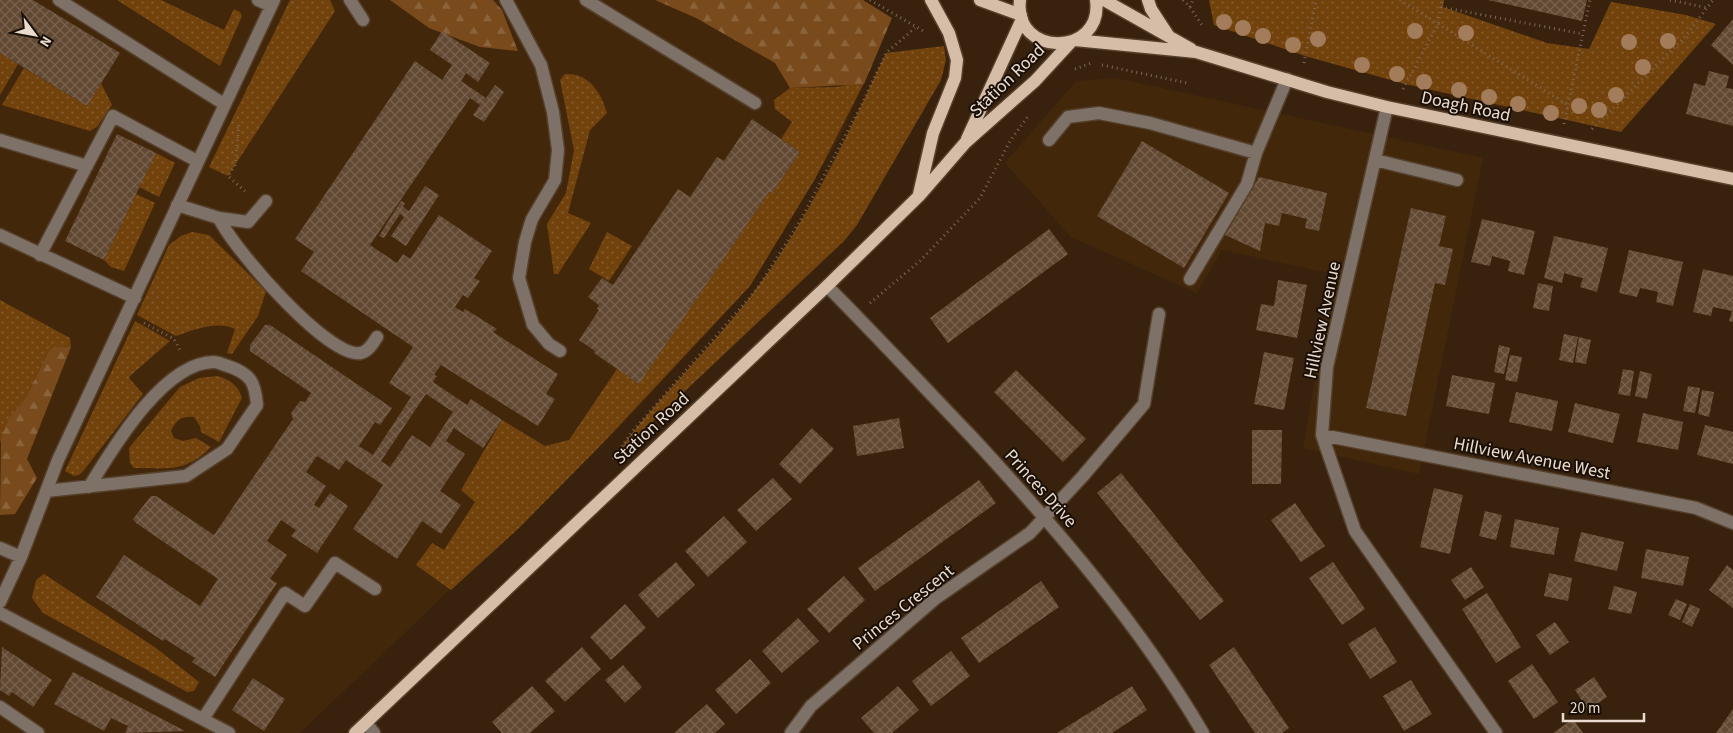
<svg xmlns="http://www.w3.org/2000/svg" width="1733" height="733" viewBox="0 0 1733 733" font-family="'Source Sans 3',sans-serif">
	<defs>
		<pattern id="grass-dots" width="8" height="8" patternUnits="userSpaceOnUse" patternTransform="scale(1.25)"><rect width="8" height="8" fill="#72420c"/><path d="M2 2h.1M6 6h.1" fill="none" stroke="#865d2e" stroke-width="1.8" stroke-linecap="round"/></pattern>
		<pattern id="forest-firs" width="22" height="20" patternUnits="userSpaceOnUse" patternTransform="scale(1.25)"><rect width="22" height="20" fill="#784a1c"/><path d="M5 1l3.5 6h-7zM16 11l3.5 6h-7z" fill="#8b643c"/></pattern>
		<pattern id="building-cross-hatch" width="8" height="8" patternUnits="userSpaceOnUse" patternTransform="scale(1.25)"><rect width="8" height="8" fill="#624933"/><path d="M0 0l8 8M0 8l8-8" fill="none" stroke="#79634f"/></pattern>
	</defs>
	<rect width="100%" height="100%" fill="#39220d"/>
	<!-- built -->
	<path fill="#43270b" d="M0 0H863L892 18 841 135 750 286 619 428 300 733H0Z
		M1116 78 1483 158 1419 474 1303 448 1333 274 1222 250 1197 293 1071 237 1005 163 1076 81Z"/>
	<!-- grass -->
	<path fill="url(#grass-dots)" d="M117 0H161L224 30 234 9 240 12 242 16 220 66Z
		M290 0H330L335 11 228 176 209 167Z
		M1209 0H1444L1443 7 1547 43 1589 49 1611 2 1686 15 1716 24 1621 132 1405 84 1305 56 1214 25Z
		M944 46 946 60 941 80 857 225 844 241 612 460C655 399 712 349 756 289 809 219 849 132 886 53Z
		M0 53 18 64 0 95Z
		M24 68 87 106 101 83 112 105 97 127 90 131 2 105Z
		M565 74C589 73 601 92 607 113L590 130 568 213 591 223 558 274H554L547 224 566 193 574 150 560 80Z
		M865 81 815 179 750 286 599 447 520 527 451 590 416 565 432 543 444 550 475 502 461 490 502 420 545 446 569 440 617 369 639 383 769 192 772 193 800 152 781 139 792 122 775 109 774 100 790 88 837 87Z
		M156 153 175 163 159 197 139 187Z
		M136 194 155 203 124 271 111 267 104 260Z
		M192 232 209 235 266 291 258 316 232 354 227 353 235 329C219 320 192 330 176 336L137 315 169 245 181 236Z
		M607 232 632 246 609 281 589 269Z
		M0 300 70 338 71 347 54 346 48 352 27 396 8 419 0 443Z
		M135 321 170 341 131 375 129 378 143 394 84 470 79 475 74 476 65 471Z
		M217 376C229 379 239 386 242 398L219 442 201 432 200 426 194 417C182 416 176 420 171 431L174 438 183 441 196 438 211 447C185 473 168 468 134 468L130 463 129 448 180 387 199 378Z
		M44 574 156 648 199 682 194 691 187 692 43 613 32 598 36 580Z"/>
	<!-- forest -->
	<path fill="url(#forest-firs)" d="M390 0H493L502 10 518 51 480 47 429 28Z
		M655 0H863L892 18 864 84 790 88 775 63 696 18Z
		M54 346 71 347 27 459 37 478 15 514 0 515 1 439 8 419 27 396 48 352Z"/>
	<!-- building -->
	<path fill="url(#building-cross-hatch)" fill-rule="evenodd" d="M0 0H33L120 53 87 106 0 53Z
		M1488 0H1587L1582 21Z
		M1733 19V65L1711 45Z
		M442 31 490 63 478 82 466 73 461 81 486 98 495 85 504 92 484 122 473 115 480 105 470 98 370 245 397 263 403 254 410 259 439 215 492 251 474 278 480 281 468 298 463 295 455 307 463 312 465 309 497 329 493 332 558 374 546 394 555 399 538 426 441 365 434 375 437 376 433 382 467 405 471 399 502 420 483 448 454 428 446 441 465 454 440 491 461 505 441 534 422 521 397 559 353 529 383 485 346 460 339 470 317 456 306 472 326 486 314 505 319 508 330 493 348 506 317 553 291 536 296 530 281 520 267 541 287 555 270 579 277 583 215 677 192 662 195 658 165 639 163 641 96 597 124 555 200 606 218 579 136 523 133 519 151 496H156L214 535 293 419 291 413 300 401 305 402 311 393 250 351V345L265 325H270L392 408 380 425 375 422 359 446 373 455 411 397 389 383 413 347 301 271 314 252 295 239 415 61 442 80 452 65 430 50ZM426 394 453 412 430 447 412 435 390 467 381 461Z
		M1709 71 1729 76 1726 88 1733 89V126L1686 114 1694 83 1705 86Z
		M752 119 800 152 772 193 769 192 639 384 594 353 595 351 579 340 599 310 597 309 599 305 588 297 602 278 613 285 678 189 690 197 717 157 724 161Z
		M117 134 156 153 104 260 65 241Z
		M1142 141 1229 193 1184 268 1097 216Z
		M1259 177 1327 193 1319 231 1305 228 1307 219 1282 213 1279 226 1265 223 1260 251 1225 235Z
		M425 186 439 195 406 246 391 236 404 217 400 214 384 238 379 236 401 201 405 203 403 207 409 211Z
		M1411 208 1446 216 1439 246 1453 249 1445 285 1435 283 1406 416 1366 408Z
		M1482 219 1535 231 1524 275 1508 271 1510 261 1492 256 1490 266 1471 262Z
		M1049 229 1068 254 948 343 930 318Z
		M1554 236 1608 248 1597 292 1580 287 1583 278 1574 276 1564 273 1562 283 1544 278Z
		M1629 250 1683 262 1673 306 1656 302 1658 292 1650 290 1640 288 1637 297 1619 293Z
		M1703 269 1733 276V322L1729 321 1732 311 1713 307 1711 316 1693 312Z
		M1278 280 1307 285 1297 338 1256 330 1261 304 1274 306Z
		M1538 283 1553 286 1549 311 1533 308Z
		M1564 334 1578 337 1573 363 1559 360Z
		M1579 337 1591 340 1586 364 1575 362Z
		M1499 345 1510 348 1504 374 1494 372Z
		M1264 352 1294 358 1284 410 1254 404Z
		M1510 355 1522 357 1517 382 1505 380Z
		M1623 369 1634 371 1630 396 1618 394Z
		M1016 370 1086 439 1063 462 994 392Z
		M1640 371 1652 374 1647 399 1635 396Z
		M1452 375 1495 383 1489 414 1446 406Z
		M1688 386 1700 388 1695 413 1683 411Z
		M1702 390 1714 392 1709 417 1698 414Z
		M1516 392 1558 401 1552 431 1509 422Z
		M1575 403 1620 414 1613 443 1568 432Z
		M1643 413 1683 422 1678 450 1637 442Z
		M899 418 904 448 857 456 853 426Z
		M1705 425 1733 432V464L1697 455Z
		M812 428 834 449 800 484 779 464Z
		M1252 430H1282L1281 484H1252Z
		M1121 473 1224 601 1200 620 1097 493Z
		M773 478 792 499 756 531 737 510Z
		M979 480 996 503 875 591 858 568Z
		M1434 488 1463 495 1450 554 1420 547Z
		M1295 503 1325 546 1301 562 1271 520Z
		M1485 511 1502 515 1496 540 1479 536Z
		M724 516 747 542 708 577 685 551Z
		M1515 519 1559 528 1554 555 1510 547Z
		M1581 532 1624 542 1617 571 1574 561Z
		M1646 549 1689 557 1683 586 1641 578Z
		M676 562 695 585 658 618 638 595Z
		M1333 562 1365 609 1342 625 1309 578Z
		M1727 565 1733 570V608L1709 590Z
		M1471 567 1484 587 1465 600 1451 580Z
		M1549 573 1572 578 1568 601 1544 596Z
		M844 576 865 600 829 633 807 609Z
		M1041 581 1059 607 979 663 961 638Z
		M1614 586 1637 592 1631 614 1608 609Z
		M1487 593 1521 647 1496 663 1462 609Z
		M1676 599 1687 604 1680 620 1668 615Z
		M625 604 646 628 611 660 590 637Z
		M1690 604 1700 609 1692 627 1682 622Z
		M798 618 819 641 782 673 762 651Z
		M1555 622 1569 642 1550 655 1536 635Z
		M1375 627 1397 662 1370 679 1348 644Z
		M2 647 52 680 33 707 12 692 9 696 0 690Z
		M582 647 601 669 565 702 545 681Z
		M1234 647 1289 728 1282 733H1255L1209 665Z
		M951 651 970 676 931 706 912 681Z
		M750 659 771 683 736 714 715 690Z
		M1532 664 1558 702 1534 719 1508 681Z
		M623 665 642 687 625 703 605 680Z
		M73 672 185 731 125 733 128 726 111 718 104 731 54 704Z
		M1594 677 1607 697 1588 710 1575 690Z
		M253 678 285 699 264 731 232 710Z
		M1411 680 1432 714 1404 731 1383 696Z
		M532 686 555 711 530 733H502L492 722Z
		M898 686 919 710 892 733H874L861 718Z
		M1132 686 1147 710 1112 733H1057Z
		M707 704 725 724 715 733H674Z
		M1733 709V733H1716L1728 716Z
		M1573 719 1583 733H1553Z"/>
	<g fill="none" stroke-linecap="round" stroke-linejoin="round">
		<defs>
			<path id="minor" d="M59 0 224 104
				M258 0 271 6
				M350 0 363 20
				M506 0 541 65 553 112 558 150 555 180 532 219 525 242 519 278 533 325 549 344 560 351
				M586 0 755 103
				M1387 107 1327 367 1322 435 1355 531 1496 733
				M0 140 87 166
				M1049 140 1068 117 1099 113 1150 123 1256 153 1287 79
				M1375 160 1457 180
				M177 205 219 218 248 222 266 201
				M219 218C232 247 328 359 361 353 369 351 373 343 377 337
				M0 235 135 298
				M40 255 113 116 197 161
				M1190 279 1247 184 1256 153
				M827 286C876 335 923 386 971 436 1057 529 1139 624 1203 733
				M1322 435 1696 508 1733 523
				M46 491 186 476 227 449 257 405C255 382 251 374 228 366 224 365 218 362 214 362 163 362 112 450 89 487
				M0 548 21 557
				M0 602 21 557 58 460 274 0
				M0 613 229 733
				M0 707 38 733
				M203 719 285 593 305 606 335 563 375 589
				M366 723 374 733
				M791 733 811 706 936 598 1030 533 1083 476 1144 404 1159 314"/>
			<path id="major" d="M980 0 1021 15
				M1020 0C1013 58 1104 57 1096 0
				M1104 0 1191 49
				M1148 0 1151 9 1168 35
				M1075 40 1196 52 1327 92 1387 107 1733 179
				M967 139 1022 19
				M919 194 933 133 955 78 957 60 949 33 931 0
				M355 733 827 286 919 196 965 143 1035 81 1071 42"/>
		</defs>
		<!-- minor casing -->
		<use href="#minor" stroke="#55402c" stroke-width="15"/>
		<!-- major casing -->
		<use href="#major" stroke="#55402c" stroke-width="15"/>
		<!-- path -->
		<path stroke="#7c6856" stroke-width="3" stroke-dasharray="1 4" stroke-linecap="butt" d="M870 0 925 32
			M1183 0 1190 7 1203 27
			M1400 0 1568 105
			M1670 0 1708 8
			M1190 7 1193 0
			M1441 7 1583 34
			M1304 63 1316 0
			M1102 65 1187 83
			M1075 69 1091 63
			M1403 89 1438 24 1442 0
			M1564 124 1590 0
			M239 125 235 165 228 176 247 193
			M1592 129 1684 38 1713 0
			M870 303 920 261 980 198 1010 141 1029 115
			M144 323 174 339 181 352
			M613 459 632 432 757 289 800 221 861 106 886 53 915 28"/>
		<!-- minor -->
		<use href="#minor" stroke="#7e7268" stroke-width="12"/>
		<!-- major -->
		<use href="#major" stroke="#d6bda8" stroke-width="12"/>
	</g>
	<!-- trees -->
	<g fill="#a37d5b">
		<circle cx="1224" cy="22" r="8"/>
		<circle cx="1243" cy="28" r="8"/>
		<circle cx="1415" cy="31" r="8"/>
		<circle cx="1466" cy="33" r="8"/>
		<circle cx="1263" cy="36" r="8"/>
		<circle cx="1318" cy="39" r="8"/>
		<circle cx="1668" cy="41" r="8"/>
		<circle cx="1629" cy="42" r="8"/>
		<circle cx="1293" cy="45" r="8"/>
		<circle cx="1362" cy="65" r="8"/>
		<circle cx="1643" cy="67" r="8"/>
		<circle cx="1397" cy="74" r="8"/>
		<circle cx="1424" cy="82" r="8"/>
		<circle cx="1459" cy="90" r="8"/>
		<circle cx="1616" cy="95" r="8"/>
		<circle cx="1489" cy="97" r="8"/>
		<circle cx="1518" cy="104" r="8"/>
		<circle cx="1579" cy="106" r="8"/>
		<circle cx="1599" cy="110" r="8"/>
		<circle cx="1551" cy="113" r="8"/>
	</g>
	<g text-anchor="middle" stroke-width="4" stroke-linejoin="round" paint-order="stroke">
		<!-- street labels -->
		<g font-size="18" fill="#eadbce" stroke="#190f06">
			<text transform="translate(1007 80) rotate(-44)" y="6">Station Road</text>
			<text transform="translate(1466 106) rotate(12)" y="6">Doagh Road</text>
			<text transform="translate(1322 320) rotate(-78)" y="6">Hillview Avenue</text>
			<text transform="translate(651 428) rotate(-43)" y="6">Station Road</text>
			<text transform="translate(1532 458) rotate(11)" y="6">Hillview Avenue West</text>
			<text transform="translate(1041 488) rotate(48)" y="6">Princes Drive</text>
			<text transform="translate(903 607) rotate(-39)" y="6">Princes Crescent</text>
		</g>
	</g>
	<!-- north arrow -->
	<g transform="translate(35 35) rotate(122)" stroke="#190f06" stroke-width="4" paint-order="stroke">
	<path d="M0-4L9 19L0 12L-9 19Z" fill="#eadbce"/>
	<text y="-8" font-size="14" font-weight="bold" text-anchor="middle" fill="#eadbce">N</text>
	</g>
	<!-- scale -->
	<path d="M1563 713v8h81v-8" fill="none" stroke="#eadbce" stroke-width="2.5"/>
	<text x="1570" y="713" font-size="15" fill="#eadbce" stroke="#190f06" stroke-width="4" paint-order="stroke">20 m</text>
</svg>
